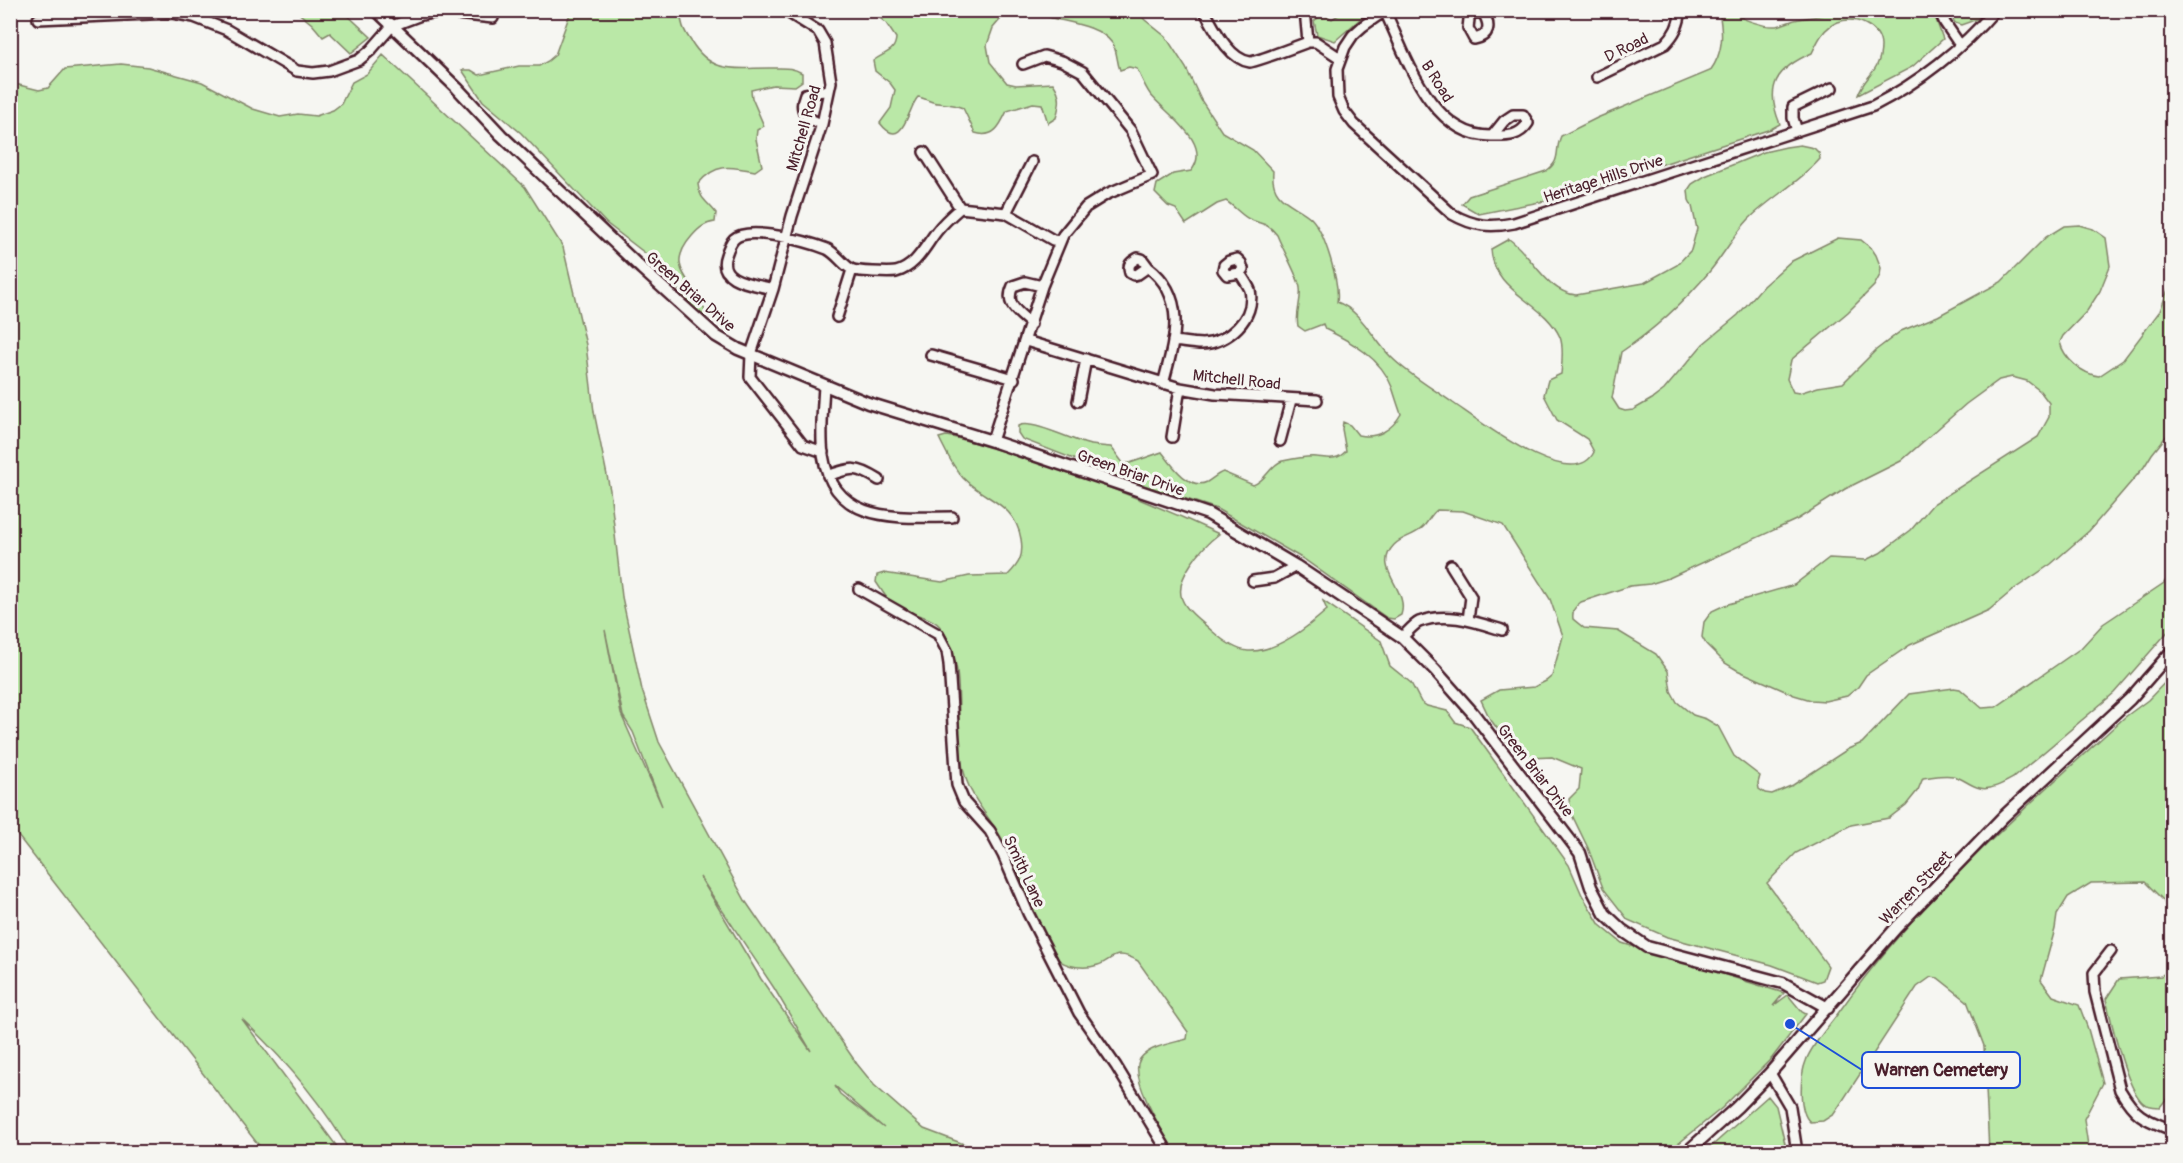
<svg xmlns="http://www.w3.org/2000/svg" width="2183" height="1163" viewBox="0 0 2183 1163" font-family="Pangolin,sans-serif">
	<rect width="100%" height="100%" fill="#f6f6f2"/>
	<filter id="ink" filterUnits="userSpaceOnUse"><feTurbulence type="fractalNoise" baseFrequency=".0167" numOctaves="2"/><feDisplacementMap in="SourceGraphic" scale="12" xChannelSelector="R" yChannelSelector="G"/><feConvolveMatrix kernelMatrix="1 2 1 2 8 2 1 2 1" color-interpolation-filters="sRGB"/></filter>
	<g filter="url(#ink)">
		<!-- green -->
		<path fill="#bae8a7" stroke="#828469" stroke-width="1.5" fill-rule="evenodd" d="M681 10C680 23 684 31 691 41 713 77 739 67 774 68 785 68 792 67 802 73V81L795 86 773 85 751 90 752 98 764 126 757 130 756 139 762 166 755 171C730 166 715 163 698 184 699 199 708 202 716 213L715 222C705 223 699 228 692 236 660 272 701 282 706 316L698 313 654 260 606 223 521 133 483 101 462 70H471L479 75 519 66H539L548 61 555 55 571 11Z
			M296 11H343L371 37 351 53 330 33 323 37 312 24Z
			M871 11H1019L1005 14 993 28 987 45 990 62 1007 83 1016 85 1053 83C1062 96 1060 104 1056 118L1048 123 1042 104 1033 103 1007 111C1000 126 994 139 975 133L963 108C950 103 950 105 938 103 931 103 925 98 918 97 908 107 903 153 880 123L891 108 895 90 890 83 875 71 873 61C884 52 895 53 896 38L886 23Z
			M1030 11H1137L1145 20 1166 37 1186 68 1201 100 1222 132 1253 150 1273 171C1270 202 1295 203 1311 218 1325 232 1340 284 1337 302 1360 310 1374 340 1391 357 1409 375 1432 388 1453 403 1477 419 1573 495 1594 452L1587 439 1557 420 1544 395 1548 380 1561 374C1562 363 1564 347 1560 337 1544 301 1493 293 1491 249L1509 239C1533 256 1546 292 1576 295L1644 283 1677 265 1691 250 1697 229 1692 206 1689 200 1688 190 1692 184 1705 176 1764 152 1786 147 1800 145 1814 148 1819 153 1820 159C1799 183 1771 197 1749 219 1734 235 1724 254 1710 271 1685 301 1654 330 1621 352L1612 398 1619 409 1625 411 1633 410 1652 399 1664 390 1703 344 1738 315 1763 286 1790 262 1838 238 1861 240 1872 249 1876 255 1881 268 1880 275 1874 286 1848 312 1791 360 1787 379 1793 392 1799 393 1818 387 1843 383 1876 350 1901 331 1938 316 2001 282 2046 237 2064 226 2079 225 2093 229 2106 238 2110 266 2100 291 2087 311 2063 336 2060 342C2064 359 2082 374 2099 376L2123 360 2160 311 2172 279V429L2152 454 2144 467 2089 531 2051 564 2013 590 1989 610 1910 645 1866 675 1858 687 1847 696 1825 701 1811 700 1794 695 1737 670 1725 663 1706 644 1702 637 1704 622 1712 611 1725 605 1794 585 1829 558 1866 560 1880 553 1911 530 1933 504 2038 437 2049 417V403L2040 391 2027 381 2012 377 1999 380 1966 404 1901 461 1845 489 1798 519 1669 578 1650 584 1630 586 1581 602C1574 607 1572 611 1573 619L1584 628 1618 631 1656 654 1668 671 1671 691 1677 702 1693 715 1706 719 1718 726 1734 756 1760 776 1758 783 1759 789 1765 793 1772 794 1793 785 1848 749 1862 743 1909 694 1954 688 1960 689 1982 708 1996 707 2081 648 2103 624 2164 583 2172 571V627L2114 693 2013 778C2004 783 1990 791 1980 788 1970 786 1963 778 1953 776 1943 774 1933 777 1923 778L1918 790 1906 805 1889 818 1851 825 1796 853 1767 883 1828 966 1823 980 1817 982 1772 965 1667 937 1628 920 1603 888 1588 848 1571 813 1569 799 1579 789 1581 769 1552 757 1530 758 1516 753 1490 719 1481 700 1499 690 1534 687 1546 681 1552 676 1563 636 1550 599 1503 525 1463 511 1437 510C1430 515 1428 523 1422 528 1414 536 1401 537 1394 545 1371 569 1410 589 1401 615L1394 619 1387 618 1305 560 1217 509 1128 480 1022 439 1018 433V426C1031 419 1072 440 1087 444 1094 446 1103 446 1111 447L1123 463H1130L1162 452C1171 464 1189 491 1207 482 1212 479 1217 474 1223 472L1253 485C1266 481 1270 465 1282 461 1292 459 1306 456 1316 457 1328 458 1337 461 1346 451L1342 429 1343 422 1350 425 1358 435C1377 439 1392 430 1401 414 1398 406 1395 396 1392 387 1381 358 1352 342 1325 329L1323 324 1305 331 1298 326C1295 313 1302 301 1300 288 1299 278 1282 248 1277 235 1267 222 1262 225 1249 219 1241 215 1234 206 1226 201L1217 204 1186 224 1176 209 1168 206 1155 193 1157 184 1173 174 1191 171C1214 143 1166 114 1150 94 1145 87 1141 77 1137 69L1129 67 1120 70C1116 60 1118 52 1112 43 1100 26 1071 23 1052 18 1045 16 1038 12 1030 11Z
			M1345 11H1369L1335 41 1317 35 1314 21 1323 14 1332 19Z
			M1719 11H1731C1740 19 1763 27 1776 26 1784 25 1791 20 1799 19 1810 17 1822 17 1831 11H1933L1943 39 1912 67 1858 95C1864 76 1881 72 1881 46 1880 26 1855 16 1838 22 1824 27 1818 40 1812 53 1777 68 1764 86 1780 124L1771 129 1555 199 1479 214 1462 204 1469 196 1546 171C1562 160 1554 152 1561 136L1597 118 1710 71C1724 52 1723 33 1719 11Z
			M1948 11V10L1983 11 1978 19 1961 25 1955 23Z
			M383 55 525 187 563 247 586 345 594 412 610 490 622 597 642 690 659 742 746 902 857 1064 874 1085 924 1129 985 1152H923L911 1148 918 1152H350C322 1102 284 1059 242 1019L341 1152H264L11 827V83L39 90 48 88 65 69 121 64 148 67 202 82 253 109 280 117 298 114 316 116 333 110 341 104 352 82 367 74ZM605 630 623 716 633 732 662 806 621 714ZM700 877 774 988 811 1051 761 979ZM835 1086 884 1128 840 1094Z
			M946 436C971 440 996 450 1021 457 1089 478 1155 504 1219 534 1207 543 1199 552 1191 564 1168 598 1186 608 1212 631 1221 639 1235 650 1248 651 1275 653 1308 627 1327 610L1323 601 1381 641 1390 666 1411 683 1421 702 1427 706 1447 711 1455 722 1470 727 1569 865 1582 895 1600 925 1622 943 1784 993 1773 1006 1788 995 1802 1012 1806 1014 1772 1058 1722 1108 1668 1152H1175C1165 1136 1128 1077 1140 1059 1149 1046 1173 1043 1187 1039L1188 1032 1138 961C1133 958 1127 955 1120 955 1112 955 1106 963 1098 965 1086 969 1066 968 1057 958 1050 945 1043 931 1037 917 1026 894 1018 869 1006 846 994 822 975 805 966 779 949 730 972 672 941 628 933 616 912 615 900 609 889 604 883 592 876 582L877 575 884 573 942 582 969 576 1008 575C1019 564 1024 556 1021 539 1015 503 986 501 963 478 952 466 946 452 939 438Z
			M2172 675V919L2163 900 2145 882 2091 883 2068 897 2057 915 2055 929 2041 980 2053 996 2079 1005 2088 1029 2103 1083 2084 1119 2089 1152H1989L1984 1046 1967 1001 1938 978 1931 977 1917 987 1834 1114 1823 1121 1810 1122C1798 1111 1800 1076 1806 1061 1811 1046 1829 1026 1839 1012 1918 900 2024 809 2125 717L2148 700Z
			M2172 967V1092L2160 1107C2156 1107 2150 1106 2146 1105 2127 1095 2111 1020 2106 999L2119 979 2161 976Z
			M1768 1096 1776 1106 1787 1152H1705Z"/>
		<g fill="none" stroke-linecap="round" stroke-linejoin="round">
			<defs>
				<path id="minor" d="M784 10 818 31 825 43 831 82 822 124 792 216 773 289 751 354 750 377 803 445 823 452
					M1204 10C1214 27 1228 59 1250 62 1254 62 1300 45 1308 42H1316L1340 58
					M1305 10 1308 42
					M1386 10 1363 26 1353 35 1345 47 1337 69 1338 97 1344 111 1354 124 1452 214C1473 226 1490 228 1514 223L1873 106C1918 83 1962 49 1995 10
					M1939 10 1945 23 1960 45
					M1385 11C1406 56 1431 137 1492 136
					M1470 11 1483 13C1491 25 1490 36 1474 39L1468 28Z
					M38 19 172 13 194 17 227 30 297 71 313 73 329 71 359 60 371 50 392 26 421 15 438 12 493 18
					M1597 77 1665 44C1675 34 1679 25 1681 10
					M1513 115H1523L1528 123C1519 137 1507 136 1492 136L1504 121Z
					M822 124C806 119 798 111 805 94L829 90
					M1797 131 1793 118V107L1832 88
					M924 152 960 208 1006 213 1053 240 1060 241
					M1006 213 1032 162
					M1138 258 1142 259 1148 267 1138 274 1134 275 1130 273C1127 264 1131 262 1138 258Z
					M1237 259 1241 263 1243 269 1240 273 1227 275 1223 270 1224 265 1229 261Z
					M1148 267C1189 298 1174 342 1163 384
					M773 289C755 284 716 282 726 255 728 249 730 243 734 239 748 225 809 242 827 249 836 253 842 264 851 269 856 272 890 273 896 272 917 266 925 246 937 231 944 222 952 215 960 208
					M837 317 852 270
					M1031 324C1018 312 1004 305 1013 286L1025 282 1042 286
					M1026 341 1180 388 1215 394 1317 400
					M1173 341C1183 342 1193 344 1202 344 1228 343 1256 318 1250 290 1248 285 1243 278 1240 273
					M931 355 1014 379
					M824 385C823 407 820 432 823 455 834 525 897 517 952 517
					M1078 401 1086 359
					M1172 437 1180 388
					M992 441 1042 286 1063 235 1086 207 1107 194 1152 175 1131 131 1083 72 1062 61 1044 56 1023 64
					M1280 441 1291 400
					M828 476C852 467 857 466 879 480
					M1451 565 1471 597 1468 620
					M1253 581 1274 578 1296 566
					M859 589 938 634 947 651 949 664 957 785 964 802 990 831 1003 855 1028 913 1079 1013 1116 1066 1168 1152
					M1402 637C1407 633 1413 625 1419 622 1446 611 1476 622 1502 630
					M2111 951 2094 973 2095 992 2120 1090C2136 1117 2144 1119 2172 1130
					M1770 1073 1790 1107 1797 1152"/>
				<path id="tertiary" d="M376 10 457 88 501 135 642 269 716 336 738 349 868 403 992 441 1208 514 1296 566 1402 637 1435 670 1473 713 1580 853 1591 887 1605 914 1622 930 1647 947 1783 983 1828 1008
					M1687 1152 1737 1107 1770 1073 1896 928 2003 817 2130 699 2172 651"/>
			</defs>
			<!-- minor casing -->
			<use href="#minor" stroke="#4a1f2b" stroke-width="14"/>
			<!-- tertiary casing -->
			<use href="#tertiary" stroke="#4a1f2b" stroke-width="15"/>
			<!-- minor -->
			<use href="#minor" stroke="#f6f6f2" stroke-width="9"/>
			<!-- tertiary -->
			<use href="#tertiary" stroke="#f6f6f2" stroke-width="10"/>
		</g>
	</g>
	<g text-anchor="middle" stroke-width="6" stroke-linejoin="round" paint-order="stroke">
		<!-- street labels -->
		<g font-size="16" fill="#4a1f2b" stroke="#f6f6f2">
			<text transform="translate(1626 47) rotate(-26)" y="6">D Road</text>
			<text transform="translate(1438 81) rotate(58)" y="6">B Road</text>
			<text transform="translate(803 128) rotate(-74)" y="6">Mitchell Road</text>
			<text transform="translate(1603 178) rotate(-18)" y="6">Heritage Hills Drive</text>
			<text transform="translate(691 291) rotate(41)" y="6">Green Briar Drive</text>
			<text transform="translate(1237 379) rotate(6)" y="6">Mitchell Road</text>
			<text transform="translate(1131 472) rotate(19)" y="6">Green Briar Drive</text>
			<text transform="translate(1536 770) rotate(52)" y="6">Green Briar Drive</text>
			<text transform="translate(1025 871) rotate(65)" y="6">Smith Lane</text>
			<text transform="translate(1915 887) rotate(-46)" y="6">Warren Street</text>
		</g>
	</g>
	<!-- callouts -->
	<path fill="none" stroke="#1d4ed8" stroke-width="2" d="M1790 1024L1862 1070"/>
	<circle fill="#1d4ed8" stroke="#f6f6f2" stroke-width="2" cx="1790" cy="1024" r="6"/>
	<rect fill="#f6f6f2" stroke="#1d4ed8" stroke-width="2" x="1862" y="1052" width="158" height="36" rx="6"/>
	<g font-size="18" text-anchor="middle" font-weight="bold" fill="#4a1f2b">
		<text x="1941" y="1076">Warren Cemetery</text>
	</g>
	<!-- margin -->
	<rect width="2183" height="1163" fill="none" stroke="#f6f6f2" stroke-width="36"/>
	<rect x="18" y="18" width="2147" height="1127" fill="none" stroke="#4a1f2b" stroke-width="2" filter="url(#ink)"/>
</svg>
